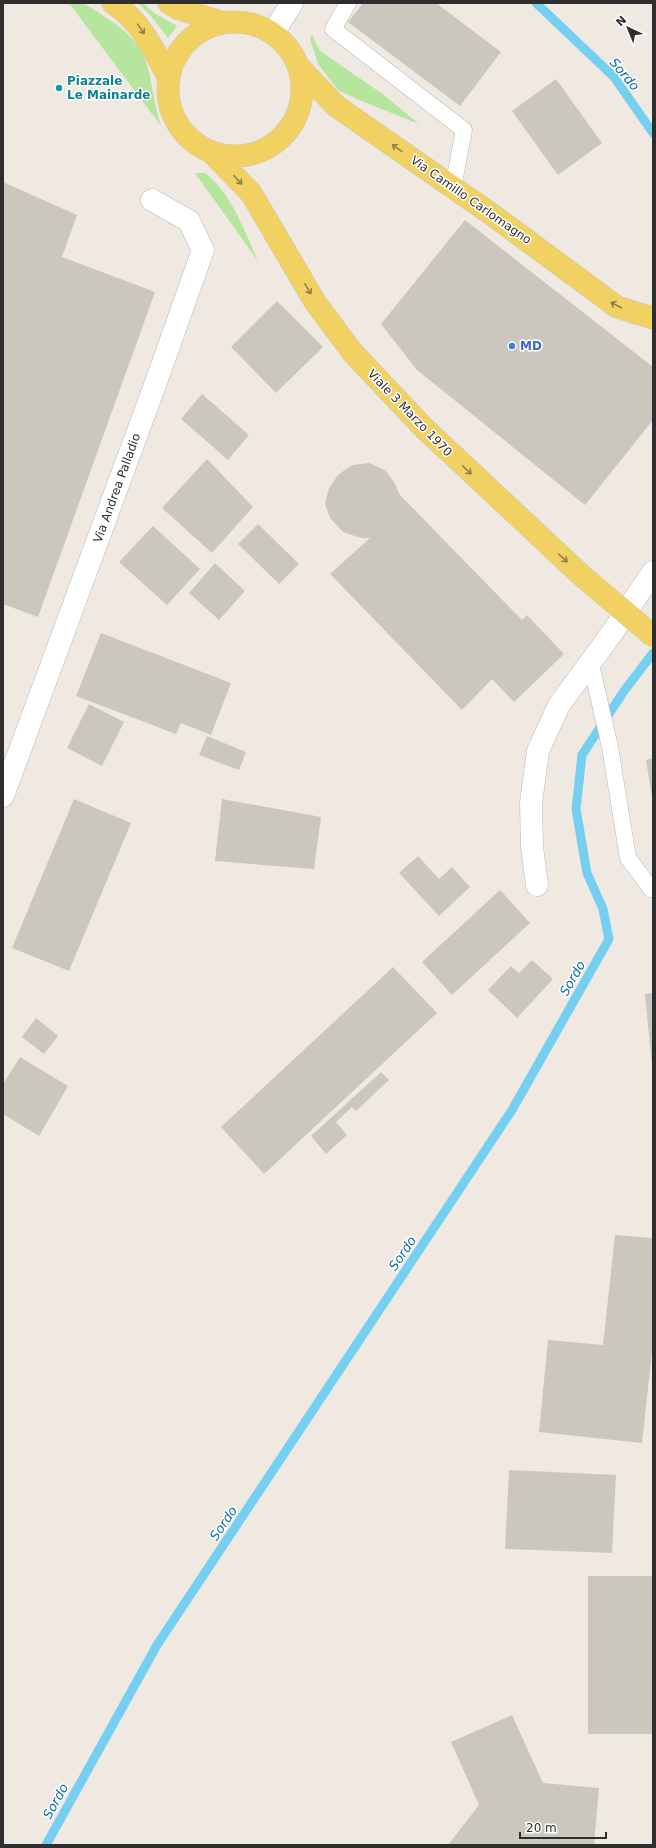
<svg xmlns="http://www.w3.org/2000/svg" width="656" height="1848" viewBox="0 0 656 1848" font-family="'DejaVu Sans',sans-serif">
	<rect width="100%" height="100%" fill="#efe9e1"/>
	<!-- green -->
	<path fill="#b6e59e" d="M69 3C73 3 77 2 81 3 86 4 100 13 105 17 159 51 145 75 161 126Z
		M138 3H143L154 13 177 26 168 38 151 16Z
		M312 35 320 51 384 95 419 124 354 98 338 90 318 64 310 39Z
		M195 173H205C232 194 244 230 258 261Z"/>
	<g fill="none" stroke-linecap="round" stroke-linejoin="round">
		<!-- stream -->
		<path stroke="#75cff0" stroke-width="9" d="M536 3 614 77 653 133
			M46 1845 157 1645 512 1110 609 939 603 909 587 873 576 809 582 755 624 691 653 653"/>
	</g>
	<!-- building -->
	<path fill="#cbc7bf" d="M363 3H436L501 52 460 106 348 22Z
		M556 79 602 143 558 175 512 111Z
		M3 182 77 215 62 257 155 292 38 617 3 604Z
		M465 220 653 367V420L585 505 417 370 381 324Z
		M277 301 323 347 276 393 231 347Z
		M202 394 249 435 228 460 181 419Z
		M207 459 253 507 212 553 162 508Z
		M369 463 385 470 394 482 400 495 522 620 527 615 564 654 514 702 492 679 462 710 330 574 370 538H361L343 532 330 518 325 504 329 488 338 475 352 465Z
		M258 524 299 564 279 584 238 544Z
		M153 526 200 569 167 605 119 562Z
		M215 563 245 591 219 620 189 593Z
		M101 633 231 683 211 735 181 723 176 734 76 696Z
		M89 704 124 722 102 766 67 748Z
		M207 736 246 752 239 770 199 755Z
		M653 758V797H652L646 760Z
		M74 799 131 823 69 971 12 948Z
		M222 799 321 817 314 869 215 861Z
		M418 856 439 879 452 867 470 887 439 916 399 873Z
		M500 890 530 923 452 995 422 962Z
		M532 960 553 979 517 1018 488 990 511 966 519 973Z
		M393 967 437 1013 264 1174 221 1127Z
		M653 993V1065H652L645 994Z
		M36 1018 58 1036 44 1054 22 1037Z
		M20 1057 68 1086 39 1136 3 1114V1084Z
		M381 1072 389 1080 356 1111 352 1107 336 1122 347 1135 326 1154 311 1136Z
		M615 1235 653 1238V1342L642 1443 539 1432 548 1340 603 1345Z
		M509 1470 616 1475 612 1553 505 1549Z
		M588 1576H653V1734H588Z
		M512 1715 543 1783 599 1788 594 1845H448L479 1805 451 1742Z"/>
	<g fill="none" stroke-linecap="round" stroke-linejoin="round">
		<defs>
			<path id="service" d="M348 3 333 29 464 130 453 187
				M590 660 610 747 628 858 651 889"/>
			<path id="minor" d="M273 33 292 3
				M3 796 155 385 203 250 189 221 152 200
				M537 885 532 847 531 803 538 751 559 705 612 633 653 572"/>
			<path id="primary" d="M113 3C141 21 154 50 169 79
				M169 3 179 9 224 23
				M168 89a67 67 0 1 1 134 0a67 67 0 1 1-134 0Z
				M299 67 336 106 494 216 617 307 653 318
				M211 152 251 193 315 302 353 353 424 428 580 574"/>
		</defs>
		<!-- service casing -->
		<use href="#service" stroke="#b4b7c1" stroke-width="17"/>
		<!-- minor casing -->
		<use href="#minor" stroke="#b4b7c1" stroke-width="23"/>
		<!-- primary casing -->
		<use href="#primary" stroke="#c9c9c9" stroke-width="23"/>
		<!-- service -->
		<use href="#service" stroke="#fff" stroke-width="16"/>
		<!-- minor -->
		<use href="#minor" stroke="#fff" stroke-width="22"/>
		<!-- primary -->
		<use href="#primary" stroke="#f2d163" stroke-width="22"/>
		<defs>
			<path id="primary-bridge" d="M580 574 653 636"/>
		</defs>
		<!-- primary-bridge casing -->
		<use href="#primary-bridge" stroke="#c9c9c9" stroke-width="23" stroke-linecap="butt"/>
		<!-- primary-bridge -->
		<use href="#primary-bridge" stroke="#f2d163" stroke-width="22"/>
	</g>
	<!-- one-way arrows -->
	<defs><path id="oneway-shaft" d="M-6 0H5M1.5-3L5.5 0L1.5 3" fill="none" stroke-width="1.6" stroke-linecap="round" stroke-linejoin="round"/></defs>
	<g stroke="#908048">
		<use href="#oneway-shaft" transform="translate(141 29) rotate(55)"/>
		<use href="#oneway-shaft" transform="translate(397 148) rotate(-145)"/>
		<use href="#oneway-shaft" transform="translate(238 180) rotate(46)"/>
		<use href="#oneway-shaft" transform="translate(308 289) rotate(60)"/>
		<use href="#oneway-shaft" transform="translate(616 305) rotate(-152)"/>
		<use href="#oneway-shaft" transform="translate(467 470) rotate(44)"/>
		<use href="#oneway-shaft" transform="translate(563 558) rotate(42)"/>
	</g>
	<!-- markers -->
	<circle fill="#0f9aa8" stroke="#fff" stroke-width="1.5" cx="59" cy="88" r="4"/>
	<circle fill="#3f7fe0" stroke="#fff" stroke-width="1.5" cx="512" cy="346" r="4"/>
	<g text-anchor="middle" stroke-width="3" stroke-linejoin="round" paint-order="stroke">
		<!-- culture labels -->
		<g font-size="12" font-weight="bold" fill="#0d838f" stroke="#fff" text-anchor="start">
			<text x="67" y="85">Piazzale<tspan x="67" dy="14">Le Mainarde</tspan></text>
		</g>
		<!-- street labels -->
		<g font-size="12" fill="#2e2e2e" stroke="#fff">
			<text transform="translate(471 200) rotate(35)" y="4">Via Camillo Carlomagno</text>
			<text transform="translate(410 413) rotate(46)" y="4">Viale 3 Marzo 1970</text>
			<text transform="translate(117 488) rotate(-70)" y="4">Via Andrea Palladio</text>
		</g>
		<!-- shop labels -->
		<g font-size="12" font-weight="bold" fill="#366cbe" stroke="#fff" text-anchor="start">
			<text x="520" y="350">MD</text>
		</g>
		<!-- water labels -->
		<g font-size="13" font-style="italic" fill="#0d6fa3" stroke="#fff">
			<text transform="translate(625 74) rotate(50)" y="5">Sordo</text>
			<text transform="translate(572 978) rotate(-60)" y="5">Sordo</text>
			<text transform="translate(402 1253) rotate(-56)" y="5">Sordo</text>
			<text transform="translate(223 1523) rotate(-56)" y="5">Sordo</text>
			<text transform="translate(55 1801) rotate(-61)" y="5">Sordo</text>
		</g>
	</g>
	<!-- border -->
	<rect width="656" height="1848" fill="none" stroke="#2e2e2e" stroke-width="8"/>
	<!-- north arrow -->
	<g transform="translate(628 28) rotate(316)" stroke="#ffffff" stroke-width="3" paint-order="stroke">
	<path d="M0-3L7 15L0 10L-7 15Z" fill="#2e2e2e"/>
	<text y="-6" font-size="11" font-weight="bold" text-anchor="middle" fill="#2e2e2e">N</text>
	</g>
	<!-- scale -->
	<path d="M520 1832v6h86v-6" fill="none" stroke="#2e2e2e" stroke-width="2"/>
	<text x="526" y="1832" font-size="12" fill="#2e2e2e" stroke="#ffffff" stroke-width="3" paint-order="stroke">20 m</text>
</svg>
